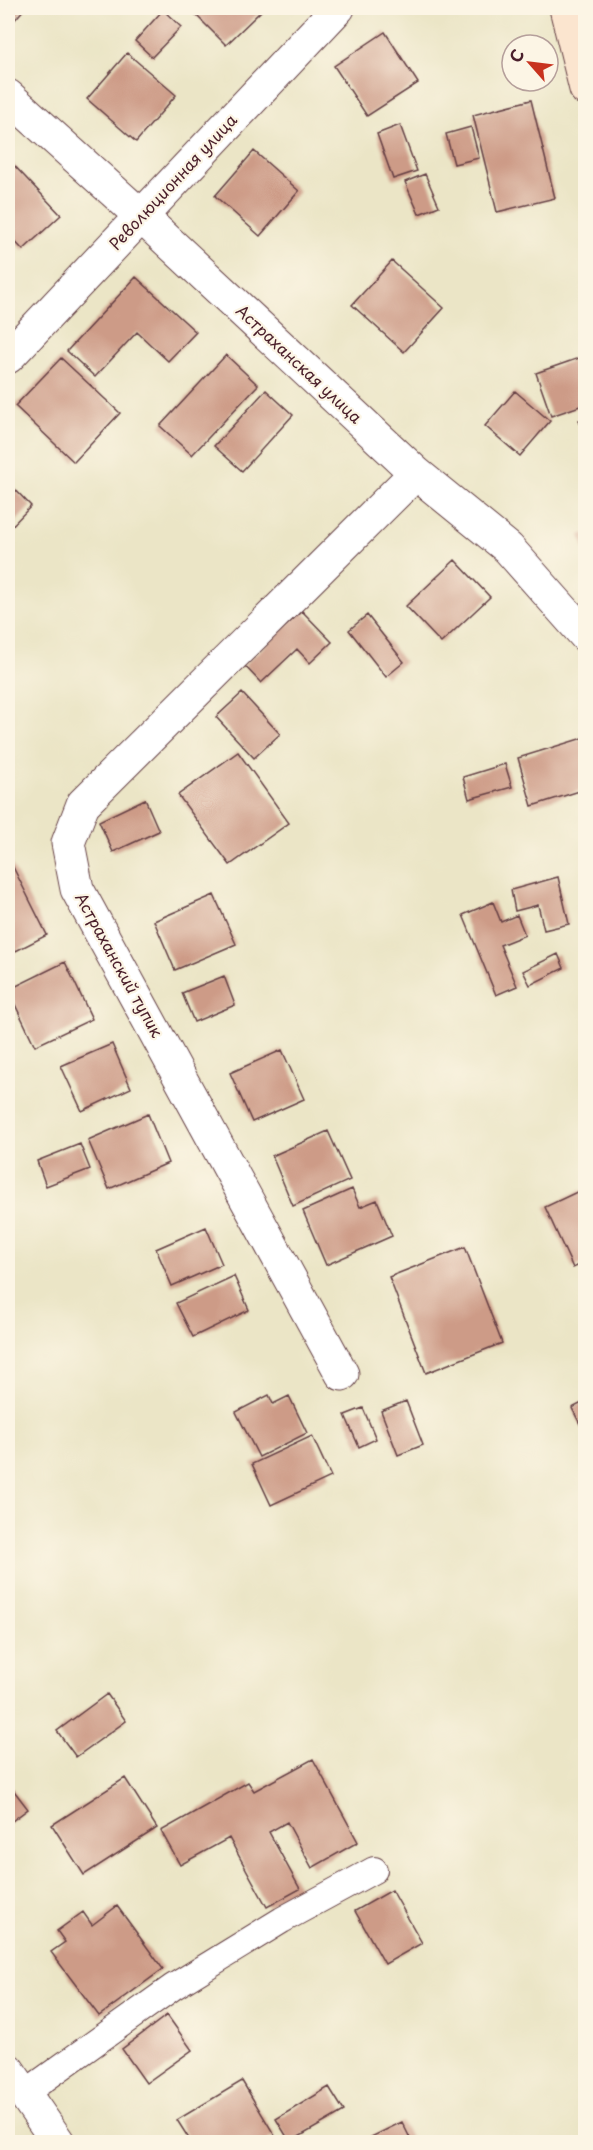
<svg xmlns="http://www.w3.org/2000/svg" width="593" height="2150" viewBox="0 0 593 2150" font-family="'Playpen Sans',sans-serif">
	<rect width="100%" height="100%" fill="#fcf5e5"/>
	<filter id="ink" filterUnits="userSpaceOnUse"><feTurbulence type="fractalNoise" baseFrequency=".0167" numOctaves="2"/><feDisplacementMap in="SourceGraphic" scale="12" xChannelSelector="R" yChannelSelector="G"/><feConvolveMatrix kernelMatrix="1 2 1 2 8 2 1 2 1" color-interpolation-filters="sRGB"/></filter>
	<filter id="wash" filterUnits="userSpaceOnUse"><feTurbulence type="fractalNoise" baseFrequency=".008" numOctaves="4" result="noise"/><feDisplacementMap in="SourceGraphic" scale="24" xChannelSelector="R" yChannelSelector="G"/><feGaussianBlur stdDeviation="1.35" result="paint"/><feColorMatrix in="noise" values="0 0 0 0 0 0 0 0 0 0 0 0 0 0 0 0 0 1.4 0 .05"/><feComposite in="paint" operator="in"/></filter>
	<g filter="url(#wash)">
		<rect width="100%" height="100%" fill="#ebe5c6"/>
		<g id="blocks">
			<!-- building -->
			<path fill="#cd9b87" d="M8 8H25L13 22 8 17Z
				M189 8H257L261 11 226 45Z
				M443 8H483L445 17Z
				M163 10 181 27 152 57 135 41Z
				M385 32 418 83 367 116 334 66Z
				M127 53 176 95 136 142 87 99Z
				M531 100 555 198 497 212 473 115Z
				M400 125 417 171 393 179 377 134Z
				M471 127 479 158 454 164 446 134Z
				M254 151 299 191 260 236 215 196Z
				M8 159 61 215 23 250 8 234Z
				M425 174 439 206 419 214 405 182Z
				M392 261 444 308 404 352 352 305Z
				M136 277 196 332 168 361 137 332 95 377 67 351Z
				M226 355 258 385 192 455 160 426Z
				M582 357 586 365V404L551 416 536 373Z
				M61 358 120 413 74 462 15 406Z
				M266 390 293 415 242 471 214 446Z
				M515 391 550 421 520 456 485 426Z
				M586 418V443H585L579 420Z
				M8 482 31 506 8 530Z
				M586 533V552H585L580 535Z
				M455 560 490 597 441 643 406 606Z
				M302 611 332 642 310 663 297 649 261 683 244 665Z
				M367 615 404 662 386 677 349 630Z
				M242 693 280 734 254 758 216 717Z
				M586 737V789L532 806 518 758Z
				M238 752 289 823 230 865 178 795Z
				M505 764 512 787 469 799 463 777Z
				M145 799 159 831 113 852 99 821Z
				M12 865 47 935 8 955V867Z
				M558 877 569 924 544 930 538 905 515 911 511 890Z
				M214 895 236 944 175 970 154 921Z
				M493 902 501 922 517 915 525 935 500 945 517 986 496 995 463 915Z
				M558 954 564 968 530 985 523 971Z
				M65 962 92 1019 35 1046 8 990Z
				M224 976 235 1005 194 1022 182 993Z
				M112 1044 131 1088 82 1111 61 1066Z
				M282 1050 304 1099 252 1122 230 1073Z
				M148 1114 168 1163 109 1189 88 1140Z
				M328 1131 350 1180 293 1206 272 1156Z
				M80 1144 90 1169 46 1186 37 1161Z
				M352 1189 360 1207 377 1200 392 1236 326 1265 303 1211Z
				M581 1190 586 1200V1262L573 1268 545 1207Z
				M206 1227 222 1264 172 1286 156 1249Z
				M465 1247 502 1343 426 1373 389 1277Z
				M234 1276 249 1310 193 1337 176 1303Z
				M269 1395 273 1404 289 1396 307 1433 259 1457 236 1412Z
				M406 1401 423 1445 398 1455 381 1411Z
				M586 1401V1426L582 1428 572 1408Z
				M363 1408 376 1439 359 1447 345 1415Z
				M312 1436 331 1477 271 1505 252 1464Z
				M107 1694 126 1721 76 1757 57 1731Z
				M313 1759 358 1842 312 1868 287 1822 269 1832 300 1889 267 1907 229 1838 180 1865 161 1831 248 1782 254 1791Z
				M125 1778 157 1828 84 1875 52 1825Z
				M8 1783 28 1809 8 1824Z
				M392 1890 422 1943 385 1964 355 1911Z
				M117 1906 163 1969 99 2016 51 1952 65 1942 57 1931 83 1912 92 1925Z
				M167 2015 192 2050 146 2083 122 2049Z
				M242 2081 275 2136 264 2142H191L177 2120Z
				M329 2087 344 2111 290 2142 276 2119Z
				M402 2122 412 2142H373L371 2137Z"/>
		</g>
	</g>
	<g filter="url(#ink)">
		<use href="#blocks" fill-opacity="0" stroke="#623d42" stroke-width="1.5"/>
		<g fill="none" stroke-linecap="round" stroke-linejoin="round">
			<defs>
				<path id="lane" d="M25 2093 173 1987 282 1920 374 1870"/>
				<path id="street" d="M8 96 141 216 416 473 508 548 586 636
					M8 357 338 8
					M342 1374 77 889 68 843 83 804 416 473
					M8 2070 58 2142"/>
				<path id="secondary" d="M566 8 586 89"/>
			</defs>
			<!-- lane casing -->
			<use href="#lane" stroke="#623d42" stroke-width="28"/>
			<!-- street casing -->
			<use href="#street" stroke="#623d42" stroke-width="35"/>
			<!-- secondary casing -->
			<use href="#secondary" stroke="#623d42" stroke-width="35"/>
			<!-- lane -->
			<use href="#lane" stroke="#fff" stroke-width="26"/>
			<!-- street -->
			<use href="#street" stroke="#fff" stroke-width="33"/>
			<!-- secondary -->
			<use href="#secondary" stroke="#fbe5cf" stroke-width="33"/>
		</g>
	</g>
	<g text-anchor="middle" stroke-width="4.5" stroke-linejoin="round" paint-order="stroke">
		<!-- street labels -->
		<g font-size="16" fill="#4a1f2b" stroke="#fcf5e5">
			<text transform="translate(173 182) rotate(-47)" y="6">Революционная улица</text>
			<text transform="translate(299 364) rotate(43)" y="6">Астраханская улица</text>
			<text transform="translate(119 965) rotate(61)" y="6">Астраханский тупик</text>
		</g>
	</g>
	<!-- margin -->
	<rect width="593" height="2150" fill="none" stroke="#fcf5e5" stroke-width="30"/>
	<!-- north arrow -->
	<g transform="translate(530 63) rotate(298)"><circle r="28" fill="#fcf5e5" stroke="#b59f9b" stroke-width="1.5"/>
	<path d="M0-4.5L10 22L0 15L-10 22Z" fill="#c8321e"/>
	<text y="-9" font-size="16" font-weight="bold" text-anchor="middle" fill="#4a1f2b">С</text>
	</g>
</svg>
